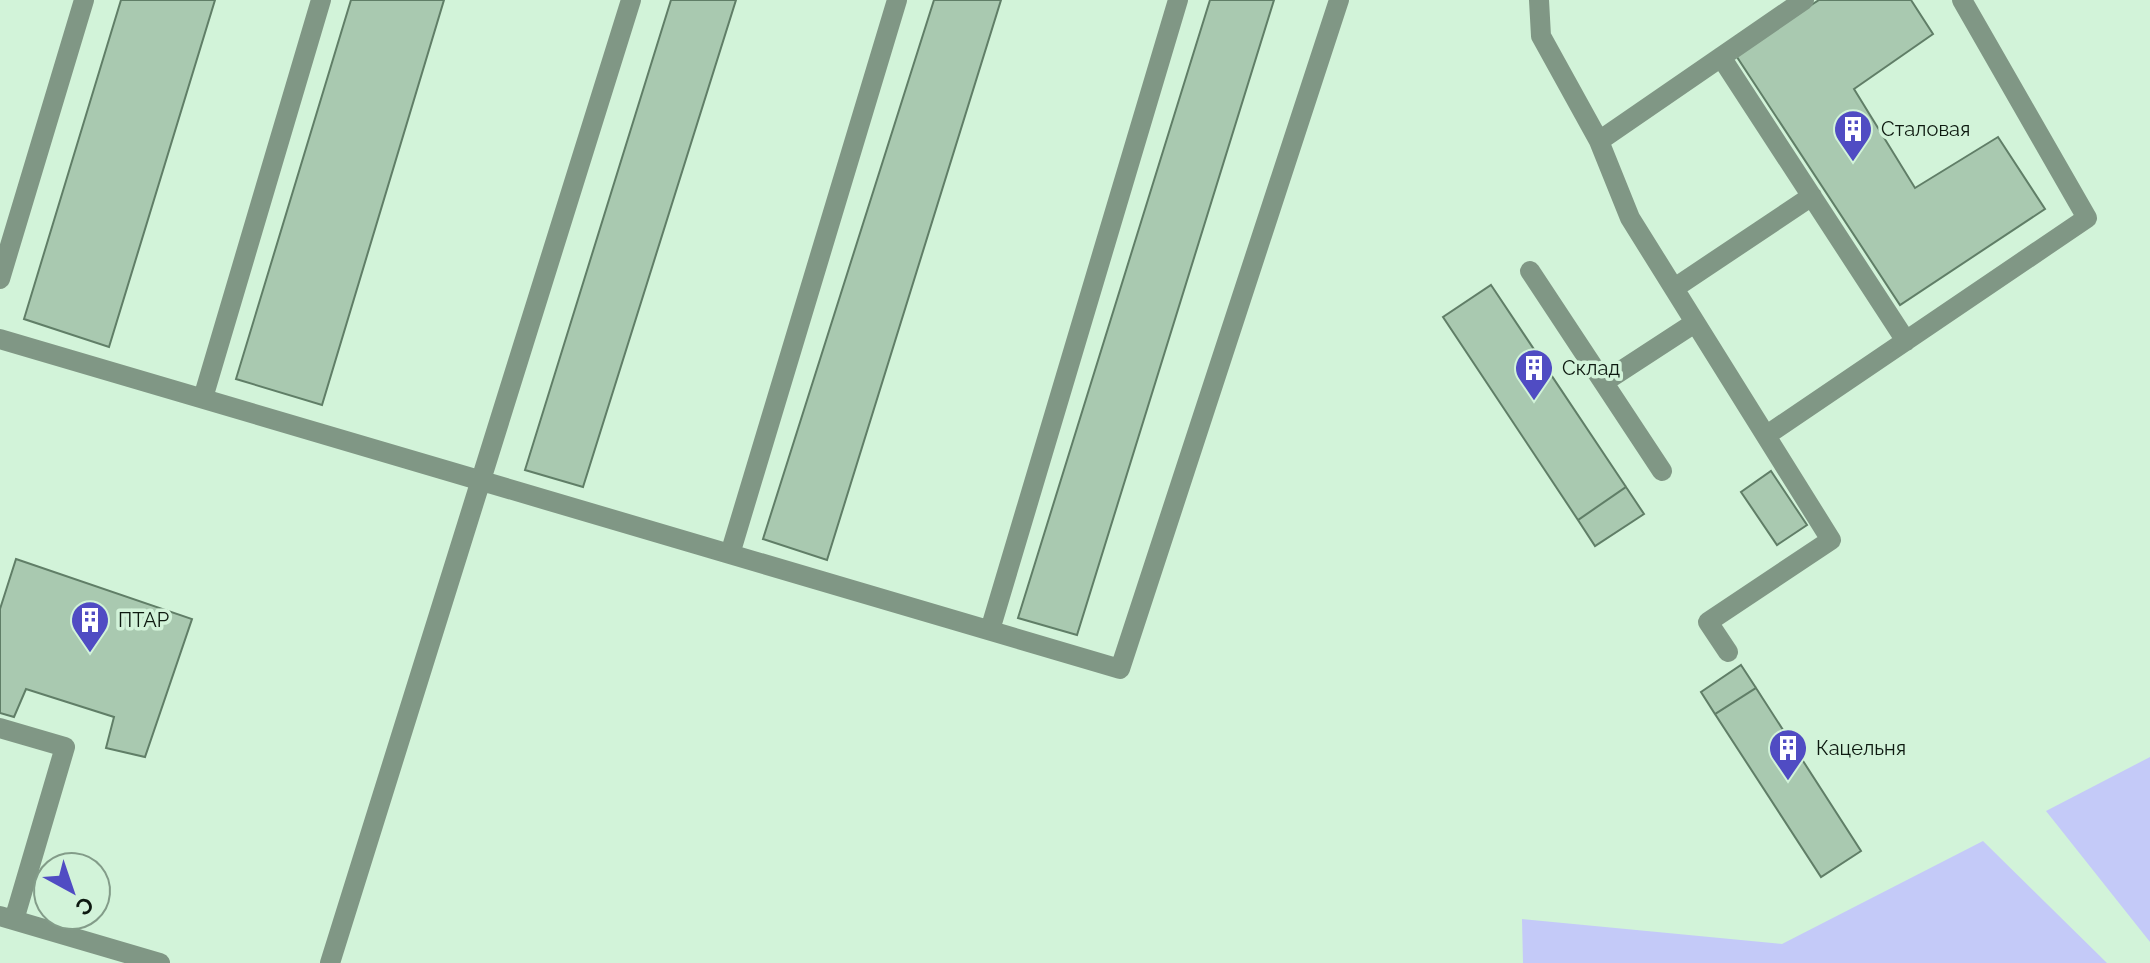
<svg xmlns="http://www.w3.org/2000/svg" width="2150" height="963" viewBox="0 0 2150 963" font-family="Raleway,sans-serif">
	<rect width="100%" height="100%" fill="#d2f3d9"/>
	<!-- green -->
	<path fill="#c4caf8" d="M2150 757V942L2046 811Z
		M1983 841 2107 963H1523L1522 919 1782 944Z"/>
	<!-- building -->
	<path fill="#a9c9b0" stroke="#607e67" stroke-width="2" d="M121 0H215L109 347 24 319Z
		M351 0H444L322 405 236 379Z
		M671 0H736L583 487 525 470Z
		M934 0H1001L827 560 763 539Z
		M1210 0H1274L1077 635 1018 618Z
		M1819 0H1911L1933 34 1854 89 1915 188 1998 137 2045 209 1900 305 1735 54Z
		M1491 285 1626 487 1578 520 1443 317Z
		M1771 471 1807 525 1777 545 1741 492Z
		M1626 487 1644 514 1595 546 1578 520Z
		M16 559 192 619 145 757 106 748 114 717 26 689 14 717 0 713V609Z
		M1741 665 1756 688 1715 714 1701 692Z
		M1756 688 1861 851 1821 877 1715 714Z"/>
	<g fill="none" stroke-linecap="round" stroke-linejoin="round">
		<!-- minor -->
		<path stroke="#809785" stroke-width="20" d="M1539 0 1541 36 1599 141 1630 218 1831 540 1708 622 1728 652
			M1721 57 1906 341
			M1599 141 1804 0
			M1530 271 1662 471
			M0 279 84 0
			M1676 287 1812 196
			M0 339 1120 669 1339 0
			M1604 382 1693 324
			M203 398 321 0
			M1767 435 2087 218 1962 0
			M730 554 897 0
			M990 630 1178 0
			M0 728 65 747 14 920
			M0 916 160 963
			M330 963 631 0"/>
	</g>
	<!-- icons -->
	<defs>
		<symbol id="building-pin" viewBox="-11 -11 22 30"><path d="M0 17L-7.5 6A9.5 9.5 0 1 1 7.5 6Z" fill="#504cc3" stroke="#d2f3d9"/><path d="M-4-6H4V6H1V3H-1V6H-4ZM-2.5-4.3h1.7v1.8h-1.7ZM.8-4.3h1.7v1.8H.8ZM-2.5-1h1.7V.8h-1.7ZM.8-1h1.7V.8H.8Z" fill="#fff"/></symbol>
	</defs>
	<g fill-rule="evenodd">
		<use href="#building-pin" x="1831" y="107" width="44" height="60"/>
		<use href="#building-pin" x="1512" y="346" width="44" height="60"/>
		<use href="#building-pin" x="68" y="598" width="44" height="60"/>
		<use href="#building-pin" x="1766" y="726" width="44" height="60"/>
	</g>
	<g text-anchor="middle" stroke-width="7" stroke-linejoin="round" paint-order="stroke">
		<!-- poi labels -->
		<g font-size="20" fill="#0d1910" stroke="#d2f3d9" text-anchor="start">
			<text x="1881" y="136">Сталовая</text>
			<text x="1562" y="375">Склад</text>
			<text x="118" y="627">ПТАР</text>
			<text x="1816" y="755">Кацельня</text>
		</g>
	</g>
	<!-- north arrow -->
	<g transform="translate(72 891) rotate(140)"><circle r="38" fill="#d2f3d9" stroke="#839c89" stroke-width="2"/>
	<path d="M0-6L14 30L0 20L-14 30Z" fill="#504cc3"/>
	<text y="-12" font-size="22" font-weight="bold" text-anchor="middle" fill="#0d1910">С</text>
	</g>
</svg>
